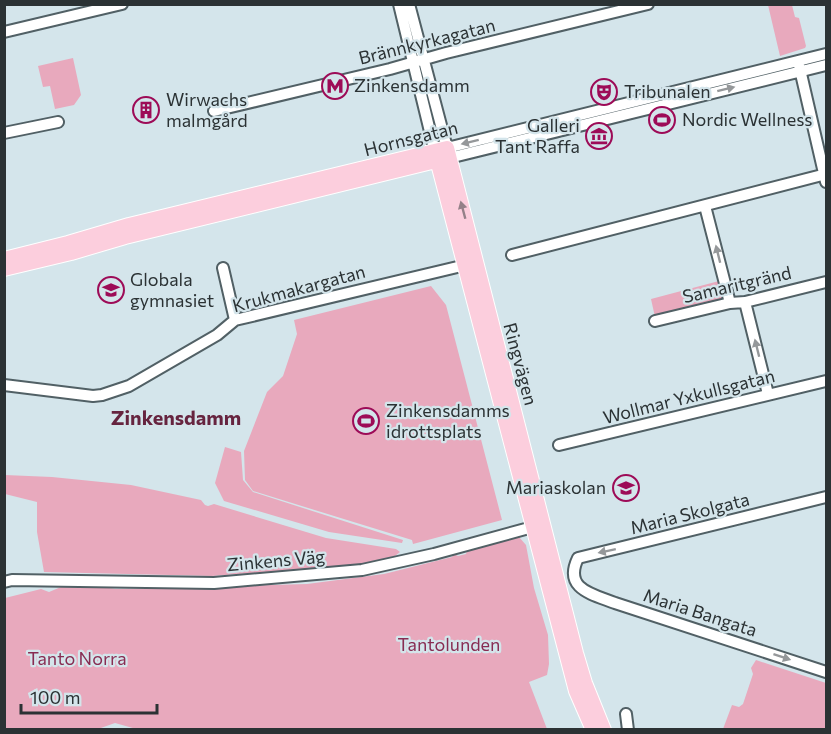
<svg xmlns="http://www.w3.org/2000/svg" width="831" height="734" viewBox="0 0 831 734" font-family="Commissioner,sans-serif">
	<rect width="100%" height="100%" fill="#d4e5eb"/>
	<!-- green -->
	<path fill="#e8a9bd" d="M768 5H792L795 17 799 18 806 46 805 48 780 56Z
		M73 58 81 95 74 105 55 109 50 86 43 87 38 66Z
		M719 281 724 300 655 317 651 299Z
		M431 286 446 305 502 520 413 544 412 540 253 491 245 480 244 451 267 392 283 376 297 334 294 320Z
		M225 447 241 452 243 480 253 492 403 540 402 543 329 532 224 501 215 483Z
		M5 475 52 477 131 485 201 500 205 505 208 506 214 504 326 538 396 549 400 552 395 556 351 566 212 576 44 572 37 532V502L5 494Z
		M519 537 526 545 534 588 548 635 549 664 547 675 529 682 547 729 140 730 115 723 98 729 5 730V598L41 589 49 592 61 587 109 588 116 589 228 588 230 586 307 584 384 574 452 557 454 554 458 556 466 554 467 551Z
		M756 660 826 683V729H723L732 705 739 707 743 704 753 674 751 668Z"/>
	<g fill="none" stroke-linecap="round" stroke-linejoin="round">
		<defs>
			<path id="minor" d="M399 4 435 152
				M409 4 447 148 826 54
				M4 32 122 4
				M799 65 826 182
				M214 111 390 69 446 53 648 4
				M4 133 58 122
				M449 158 826 65
				M705 206 730 303
				M512 255 826 174
				M223 268 235 320
				M745 302 768 394
				M655 321 730 303 745 302 826 282
				M4 385 93 396 102 395 129 386 217 335 235 320 470 264
				M559 445 826 381
				M826 497 578 558C563 589 592 594 615 603L826 672
				M4 582 12 580 214 583 362 570 434 554 540 525
				M626 714 628 730"/>
			<path id="major" d="M435 152 565 649 576 691 593 730
				M4 259 68 243 129 225 447 148 576 653 585 683 604 730
				M4 269 71 253 125 237 444 159"/>
		</defs>
		<!-- minor casing -->
		<use href="#minor" stroke="#516065" stroke-width="14"/>
		<!-- major casing -->
		<use href="#major" stroke="#fff" stroke-width="16"/>
		<!-- minor -->
		<use href="#minor" stroke="#fff" stroke-width="10"/>
		<!-- major -->
		<use href="#major" stroke="#fccedd" stroke-width="14"/>
	</g>
	<!-- one-way arrows -->
	<defs><path id="oneway-solid" d="M-6-.8H1V-3.2L6.5 0L1 3.2V.8H-6Z" transform="scale(1.5)"/></defs>
	<g fill="#95989a">
		<use href="#oneway-solid" transform="translate(726 89) rotate(-14)"/>
		<use href="#oneway-solid" transform="translate(470 142) rotate(166)"/>
		<use href="#oneway-solid" transform="translate(718 254) rotate(-104)"/>
		<use href="#oneway-solid" transform="translate(757 348) rotate(-104)"/>
		<use href="#oneway-solid" transform="translate(607 551) rotate(168)"/>
		<use href="#oneway-solid" transform="translate(782 657) rotate(18)"/>
	</g>
	<use fill="#948088" href="#oneway-solid" transform="translate(463 210) rotate(-105)"/>
	<!-- icons -->
	<defs>
		<symbol id="metro-ring" viewBox="-11 -11 22 22"><circle r="9.5" fill="#d4e5eb" stroke="#9d0b57" stroke-width="1.5"/><path d="M-5.5 5V-5H-3L0 0L3-5H5.5V5H3V-.5L0 4L-3-.5V5Z" fill="#9d0b57"/></symbol>
		<symbol id="theatre-ring" viewBox="-11 -11 22 22"><circle r="9.5" fill="#d4e5eb" stroke="#9d0b57" stroke-width="1.5"/><path d="M-5-5.5Q0-4 5-5.5V0Q5 5 0 6Q-5 5-5 0ZM-3.3-2.5H-1v1.5H-3.3ZM1-2.5H3.3v1.5H1ZM-2.8 1Q0 5.5 2.8 1Z" fill="#9d0b57"/></symbol>
		<symbol id="building-ring" viewBox="-11 -11 22 22"><circle r="9.5" fill="#d4e5eb" stroke="#9d0b57" stroke-width="1.5"/><path d="M-4-6H4V6H1V3H-1V6H-4ZM-2.5-4.3h1.7v1.8h-1.7ZM.8-4.3h1.7v1.8H.8ZM-2.5-1h1.7V.8h-1.7ZM.8-1h1.7V.8H.8Z" fill="#9d0b57"/></symbol>
		<symbol id="stadium-ring" viewBox="-11 -11 22 22"><circle r="9.5" fill="#d4e5eb" stroke="#9d0b57" stroke-width="1.5"/><path d="M0-5a6.5 5 0 1 0 0 10a6.5 5 0 1 0 0-10ZM-3.5-1.8h7v3.6h-7Z" fill="#9d0b57"/></symbol>
		<symbol id="museum-ring" viewBox="-11 -11 22 22"><circle r="9.5" fill="#d4e5eb" stroke="#9d0b57" stroke-width="1.5"/><path d="M0-6L6-3V-2H-6V-3ZM-5-1h2V3h-2ZM-1-1h2V3h-2ZM3-1h2V3H3ZM-6 4H6V6H-6Z" fill="#9d0b57"/></symbol>
		<symbol id="school-ring" viewBox="-11 -11 22 22"><circle r="9.5" fill="#d4e5eb" stroke="#9d0b57" stroke-width="1.5"/><path d="M0-5L7-2L0 1L-7-2ZM-4 1L0 2.5L4 1V4Q0 6-4 4Z" fill="#9d0b57"/></symbol>
	</defs>
	<g fill-rule="evenodd">
		<use href="#metro-ring" x="320" y="71" width="30" height="30"/>
		<use href="#theatre-ring" x="589" y="77" width="30" height="30"/>
		<use href="#building-ring" x="131" y="95" width="30" height="30"/>
		<use href="#stadium-ring" x="647" y="105" width="30" height="30"/>
		<use href="#museum-ring" x="584" y="121" width="30" height="30"/>
		<use href="#school-ring" x="96" y="275" width="30" height="30"/>
		<use href="#stadium-ring" x="351" y="406" width="30" height="30"/>
		<use href="#school-ring" x="611" y="473" width="30" height="30"/>
	</g>
	<g text-anchor="middle" stroke-width="4.5" stroke-linejoin="round" paint-order="stroke">
		<!-- street labels -->
		<g font-size="18" fill="#2b3234" stroke="#d4e5eb">
			<text transform="translate(427 42) rotate(-14)" y="6">Brännkyrkagatan</text>
			<text transform="translate(411 139) rotate(-14)" y="6">Hornsgatan</text>
			<text transform="translate(737 285) rotate(-13)" y="6">Samaritgränd</text>
			<text transform="translate(299 289) rotate(-15)" y="6">Krukmakargatan</text>
			<text transform="translate(520 364) rotate(75)" y="6">Ringvägen</text>
			<text transform="translate(689 397) rotate(-14)" y="6">Wollmar Yxkullsgatan</text>
			<text transform="translate(690 514) rotate(-14)" y="6">Maria Skolgata</text>
			<text transform="translate(276 561) rotate(-5)" y="6">Zinkens Väg</text>
			<text transform="translate(700 613) rotate(18)" y="6">Maria Bangata</text>
		</g>
		<!-- poi labels -->
		<g font-size="18" fill="#2b3234" stroke="#d4e5eb" text-anchor="start">
			<text x="354" y="92">Zinkensdamm</text>
			<text x="624" y="98">Tribunalen</text>
			<text x="166" y="106">Wirwachs<tspan x="166" dy="21">malmgård</tspan></text>
			<text x="682" y="126">Nordic Wellness</text>
			<text x="580" y="132" text-anchor="end">Galleri<tspan x="580" dy="21">Tant Raffa</tspan></text>
			<text x="130" y="286">Globala<tspan x="130" dy="21">gymnasiet</tspan></text>
			<text x="386" y="417">Zinkensdamms<tspan x="386" dy="21">idrottsplats</tspan></text>
			<text x="606" y="494" text-anchor="end">Mariaskolan</text>
		</g>
		<!-- park labels -->
		<g font-size="18" fill="#882c52" stroke="#d4e5eb">
			<text x="449" y="651">Tantolunden</text>
			<text x="77" y="665">Tanto Norra</text>
		</g>
		<!-- neighbourhood labels -->
		<g font-size="20" font-weight="bold" fill="#66243f" stroke="#d4e5eb">
			<text x="176" y="425">Zinkensdamm</text>
		</g>
	</g>
	<!-- border -->
	<rect width="831" height="734" fill="none" stroke="#2b3234" stroke-width="12"/>
	<!-- scale -->
	<path d="M21 704v9h136v-9" fill="none" stroke="#2b3234" stroke-width="3"/>
	<text x="30" y="704" font-size="18" fill="#2b3234" stroke="#d4e5eb" stroke-width="4.5" paint-order="stroke">100 m</text>
</svg>
